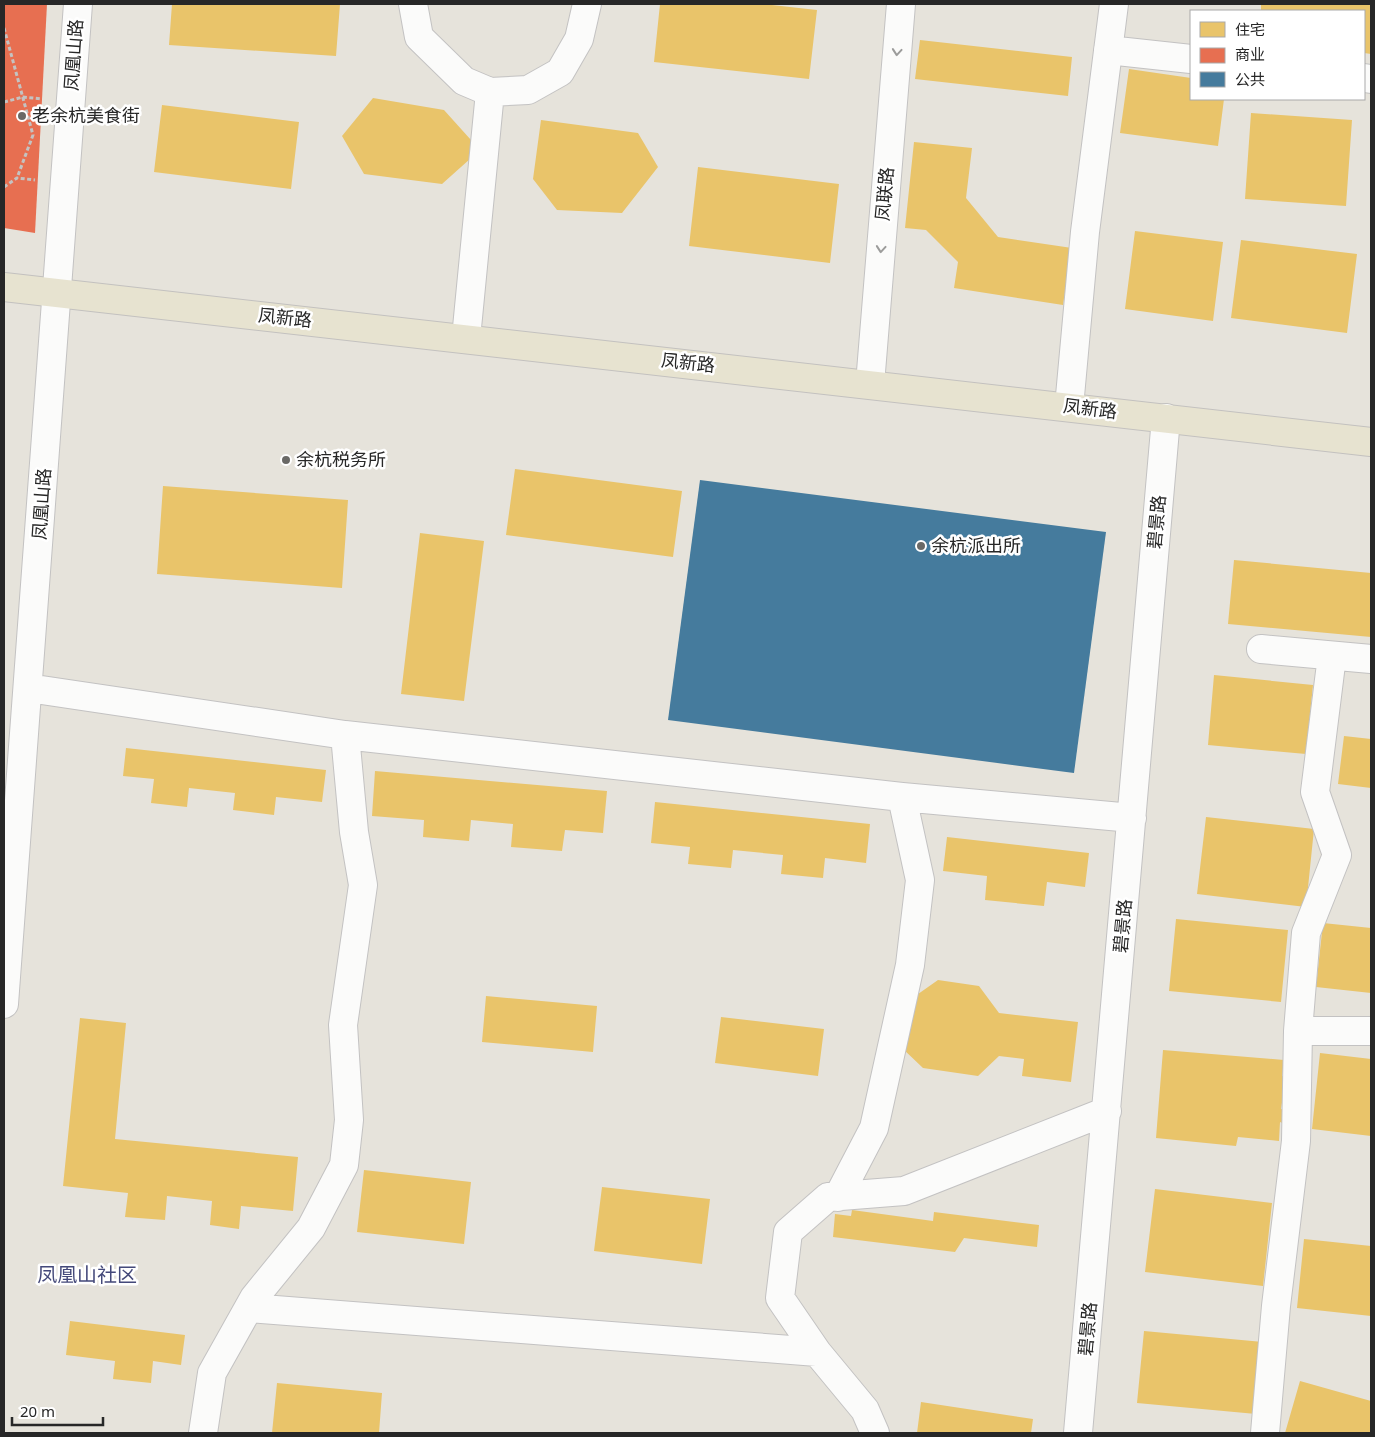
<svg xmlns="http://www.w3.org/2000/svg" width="1375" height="1437" viewBox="0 0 1375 1437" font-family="'Noto Sans','Noto Sans SC',sans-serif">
	<rect width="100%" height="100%" fill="#e6e3db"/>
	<!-- homes -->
	<path fill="#e9c46a" d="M172 4H340L336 56 169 45Z
		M660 4H763L817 10 809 79 654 62Z
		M1261 4H1371V54L1364 53V11H1261Z
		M920 40 1072 57 1068 96 915 79Z
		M1129 69 1191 78V99H1224L1218 146 1120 133Z
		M373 98 444 110 480 150 442 184 364 174 342 136Z
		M162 105 299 122 291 189 154 172Z
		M1251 113 1352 120 1346 206 1245 199Z
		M541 120 638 133 658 167 622 213 557 210 533 179Z
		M914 142 972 148 966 198 998 237 1072 248 1063 305 954 288 958 262 926 230 905 228Z
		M698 167 839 184 830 263 689 246Z
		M1135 231 1223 242 1213 321 1125 309Z
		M1241 240 1357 254 1347 333 1231 318Z
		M515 469 682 491 673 557 506 535Z
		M163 486 348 500 342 588 157 574Z
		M420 533 484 541 464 701 401 694Z
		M1234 560 1371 573V637L1228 624Z
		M1214 675 1313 685 1306 754 1208 745Z
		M1344 736 1371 739V788L1338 784Z
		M126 748 326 770 322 802 276 797 274 815 233 810 235 793 189 788 187 807 151 803 154 779 123 776Z
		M375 771 607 791 603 833 565 830 562 851 511 847 513 824 471 820 469 841 423 837 424 820 372 816Z
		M655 802 870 824 866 863 825 858 823 878 781 874 783 855 733 850 731 868 688 864 690 847 651 843Z
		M1206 817 1314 829 1306 907 1197 894Z
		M947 837 1089 853 1085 887 1047 882 1044 906 985 900 987 876 943 871Z
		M1176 919 1288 930 1281 1002 1169 991Z
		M1323 923 1371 928V993L1316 987Z
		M938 980 979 986 999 1013 1078 1022 1071 1082 1022 1076 1024 1059 999 1056 978 1076 923 1068 902 1048 911 999Z
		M486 996 597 1006 593 1052 482 1042Z
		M721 1017 824 1029 818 1076 715 1063Z
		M80 1018 126 1023 115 1139 298 1157 293 1211 241 1206 239 1229 210 1225 212 1201 167 1196 165 1220 125 1217 128 1193 63 1186Z
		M1163 1050 1284 1060 1282 1076 1290 1077 1288 1097 1283 1096 1281 1109 1288 1110 1287 1125 1280 1122 1279 1141 1238 1137 1236 1146 1156 1138Z
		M1320 1053 1371 1059V1136L1312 1129Z
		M364 1170 471 1182 464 1244 357 1232Z
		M602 1187 710 1199 702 1264 594 1251Z
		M1155 1189 1272 1203 1263 1286 1145 1272Z
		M852 1210 933 1221 934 1212 1039 1225 1037 1247 964 1238 955 1252 833 1237 835 1214 851 1216Z
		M1304 1239 1371 1246V1316L1297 1308Z
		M70 1321 185 1335 181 1365 153 1361 151 1383 113 1379 115 1361 66 1355Z
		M1144 1331 1263 1342 1256 1414 1137 1403Z
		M1300 1381 1371 1401V1433H1285Z
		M277 1383 382 1393 379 1433H272Z
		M921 1402 1033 1419 1031 1433H917Z"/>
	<!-- shops -->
	<path fill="#e76f51" d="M4 4H47L35 233 4 228Z"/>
	<!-- public -->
	<path fill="#457b9d" d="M700 480 1106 532 1074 773 668 720Z"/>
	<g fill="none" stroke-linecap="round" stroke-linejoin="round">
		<defs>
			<path id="minor" d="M413 4 419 37 464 81 490 92 528 90 560 72 579 39 587 4
				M1108 50 1191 59
				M1364 78 1371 79
				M466 338 490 92
				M870 384 901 4
				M1069 407 1085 232 1114 4
				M1261 649 1371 659
				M28 688 345 735 902 797 1132 818
				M4 1004 78 4
				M1298 1031H1371
				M838 1197 874 1128 910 965 920 880 902 797
				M249 1308 817 1352
				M203 1433 212 1373 254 1298 311 1228 344 1165 349 1120 343 1025 363 885 354 832 345 735
				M875 1433 865 1410 817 1352 780 1298 788 1232 828 1197 904 1191 1107 1111
				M1078 1433 1166 418
				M1265 1433 1276 1306 1296 1141 1298 1031 1306 933 1337 855 1315 792 1332 656"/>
			<path id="major" d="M4 287 1371 442"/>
		</defs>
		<!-- minor casing -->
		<use href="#minor" stroke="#c3c2c2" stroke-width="30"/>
		<!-- major casing -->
		<use href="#major" stroke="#c3c1bf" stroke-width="30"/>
		<!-- path -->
		<path stroke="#c4c3c2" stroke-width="3" stroke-dasharray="4 2.5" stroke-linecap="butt" d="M4 28 33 135 17 178
			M4 102 23 97 42 99
			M4 187 17 178 35 180"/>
		<!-- minor -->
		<use href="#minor" stroke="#fbfbfa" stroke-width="28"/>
		<!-- major -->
		<use href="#major" stroke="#e7e3d0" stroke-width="28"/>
	</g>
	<!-- one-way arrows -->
	<defs><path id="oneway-chevron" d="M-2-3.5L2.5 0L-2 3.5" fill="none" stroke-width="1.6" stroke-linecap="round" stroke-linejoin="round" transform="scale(1.25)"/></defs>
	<g stroke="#9c9c9b">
		<use href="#oneway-chevron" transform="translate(897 52) rotate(95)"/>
		<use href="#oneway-chevron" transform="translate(881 249) rotate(95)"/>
	</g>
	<!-- markers -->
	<g fill="#6a6966" stroke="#fff" stroke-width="2">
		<circle cx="22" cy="116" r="5"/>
		<circle cx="286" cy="460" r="5"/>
		<circle cx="921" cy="546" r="5"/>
	</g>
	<g text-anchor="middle" stroke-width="5" stroke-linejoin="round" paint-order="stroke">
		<!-- street labels -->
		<g font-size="18" fill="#272727" stroke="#fff">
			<text transform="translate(74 55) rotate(-86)" y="6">凤凰山路</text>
			<text transform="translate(885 194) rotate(-85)" y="6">凤联路</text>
			<text transform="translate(285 318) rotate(6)" y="6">凤新路</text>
			<text transform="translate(688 363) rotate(6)" y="6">凤新路</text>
			<text transform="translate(1090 409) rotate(7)" y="6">凤新路</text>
			<text transform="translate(42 504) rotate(-86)" y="6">凤凰山路</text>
			<text transform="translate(1157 522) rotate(-85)" y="6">碧景路</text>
			<text transform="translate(1123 926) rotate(-85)" y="6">碧景路</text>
			<text transform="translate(1088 1329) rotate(-85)" y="6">碧景路</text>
		</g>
		<!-- poi labels -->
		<g font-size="18" fill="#272727" stroke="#fff" text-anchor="start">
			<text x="32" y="122">老余杭美食街</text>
			<text x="296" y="466">余杭税务所</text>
			<text x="931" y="552">余杭派出所</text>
		</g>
		<!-- quarter labels -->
		<g font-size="20" fill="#44497a" stroke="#fff">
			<text x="87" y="1282">凤凰山社区</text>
		</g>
	</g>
	<!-- border -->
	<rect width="1375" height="1437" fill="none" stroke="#272727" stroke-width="10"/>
	<!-- legend -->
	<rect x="1190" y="10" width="175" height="90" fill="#ffffff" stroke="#a9a9a9"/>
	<rect x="1200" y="22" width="25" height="15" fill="#e9c46a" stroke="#a9a9a9"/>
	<text x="1235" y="35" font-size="15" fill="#272727">住宅</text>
	<rect x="1200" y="48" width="25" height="15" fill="#e76f51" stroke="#a9a9a9"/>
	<text x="1235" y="60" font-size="15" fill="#272727">商业</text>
	<rect x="1200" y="72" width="25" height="15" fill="#457b9d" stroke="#a9a9a9"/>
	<text x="1235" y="85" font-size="15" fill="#272727">公共</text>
	<!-- scale -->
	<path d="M12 1417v8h91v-8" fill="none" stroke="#272727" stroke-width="2.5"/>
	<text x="20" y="1417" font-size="15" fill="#272727" stroke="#ffffff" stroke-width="4" paint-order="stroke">20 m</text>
</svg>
